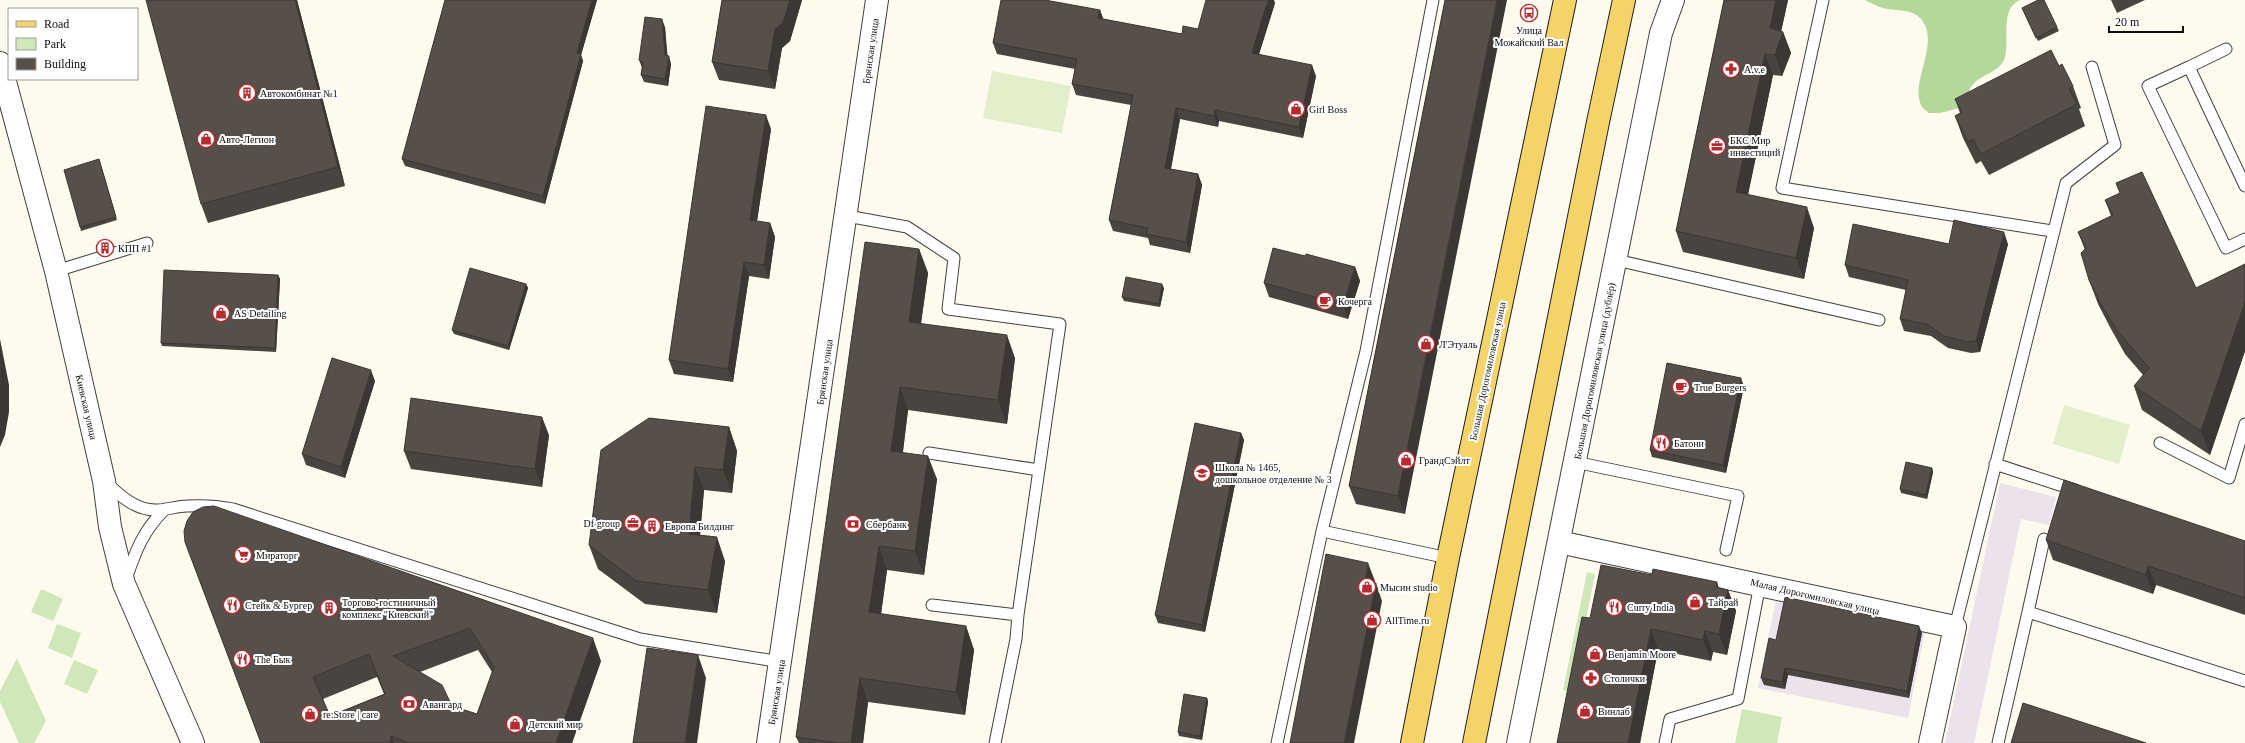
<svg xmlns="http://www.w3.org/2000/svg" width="2245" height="743" viewBox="0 0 2245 743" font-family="'Times New Roman',serif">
	<rect width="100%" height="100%" fill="#fefbee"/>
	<!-- industrial -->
	<path fill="#ebe2ec" d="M2000 483 2056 497 2049 525 2021 519 1974 743H1945Z
		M1777 595 1926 626 1908 718 1758 688Z"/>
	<!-- green -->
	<path fill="#d0e8b9" d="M1587 572 1595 574 1572 692 1563 690Z
		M41 589 63 599 53 621 31 612Z
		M57 624 81 633 72 658 48 648Z
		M17 658 46 721 34 743H19L0 702V691Z
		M74 660 98 670 87 694 64 684Z
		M1742 709 1782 717 1777 743H1735Z"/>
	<!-- forest -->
	<path fill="#b4d899" d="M1865 0H2020C1999 9 2010 40 2005 57 2001 73 1979 74 1971 87 1968 92 1966 101 1963 107L1940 113H1929C1927 111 1922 108 1921 105 1910 82 1940 44 1922 20 1913 9 1900 11 1888 9 1880 8 1873 4 1865 0Z"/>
	<!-- pitch -->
	<path fill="#e2efca" d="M992 71 1071 86 1062 133 983 118Z
		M2064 405 2130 425 2119 464 2053 444Z"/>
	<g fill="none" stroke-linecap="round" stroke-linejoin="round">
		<defs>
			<path id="service" d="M1823 0 1782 188 2052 231
				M2226 49 2189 67 2245 186
				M2189 67 2148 86 2226 248 2245 239
				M847 216 907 227 954 258 948 309 1060 324 1018 615
				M1616 260 1879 320
				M56 271 147 243
				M2160 443 2229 478 2245 424
				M929 453 1039 470
				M1575 462 1738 496 1726 550
				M1995 464 2075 490
				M107 483C120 496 137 511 157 510 167 510 177 506 187 506 203 505 218 506 233 509L640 639 781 662
				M1322 531 1448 558
				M126 579C136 550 143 531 165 509
				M932 605 1018 615 1016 639 995 743
				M2028 612 2044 539
				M1955 627 2066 183 2115 145 2092 67
				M1277 743 1322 531 1366 351 1433 0
				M1665 743 1670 719 1738 699 1760 584
				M1998 743 2028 612 2245 681"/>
			<path id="minor" d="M0 63 56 271 104 481 110 527 124 584 193 743
				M1559 542 1955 627 1930 743
				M1518 743 1661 33 1673 0"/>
			<path id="tertiary" d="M768 743 877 0"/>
			<path id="primary" d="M1412 743 1448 558 1565 0
				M1474 743 1598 122 1624 0"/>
		</defs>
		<!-- service casing -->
		<use href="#service" stroke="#404040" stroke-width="13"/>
		<!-- minor casing -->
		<use href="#minor" stroke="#404040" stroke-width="24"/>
		<!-- tertiary casing -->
		<use href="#tertiary" stroke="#404040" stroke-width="24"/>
		<!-- primary casing -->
		<use href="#primary" stroke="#1e1e1e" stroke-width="24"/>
		<!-- service -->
		<use href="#service" stroke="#fff" stroke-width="11"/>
		<!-- minor -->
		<use href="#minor" stroke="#fff" stroke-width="22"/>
		<!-- tertiary -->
		<use href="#tertiary" stroke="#fff" stroke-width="22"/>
		<!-- primary -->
		<use href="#primary" stroke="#f4d469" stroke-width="22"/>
	</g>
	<!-- wall -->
	<path fill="#4a4440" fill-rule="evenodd" d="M297 0 345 186 208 223 201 204Z
		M445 0H597L581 55 583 61 545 204 405 166 402 159Z
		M722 0H802L790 41 782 48 775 89 719 80 712 62Z
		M1445 0 1405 514 1356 504 1349 486Z
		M1724 0H1788L1781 31 1783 32 1791 53 1782 76 1773 75 1748 195 1814 228 1804 279 1683 252 1676 231Z
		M2111 0H2145L2117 13Z
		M1275 3 1259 54 1316 76 1303 138 1219 121 1218 127 1180 119 1171 169 1198 174 1202 185 1190 253 1150 245 1148 238 1113 231 1109 220 1131 105 1076 95 1072 84 1075 69 997 54 993 43 1100 10 1103 19 1182 34Z
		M2022 8 2057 27 2059 31 2038 41Z
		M665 27 667 56 671 64 668 86 644 82 641 75 642 68 639 60Z
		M2059 66 2073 86 2081 108 2079 109 2085 126 1989 175 1981 161 1976 164 1963 138 1955 116 1960 113 1955 99Z
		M771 129 757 221 770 223 775 237 769 279 749 276 733 382 674 374 669 360Z
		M99 159 117 220 81 231 80 227Z
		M2105 200 2196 288 2245 264V351L2210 455 2142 410 2134 386 2143 375 2125 354 2111 329 2098 304 2089 280 2085 250 2078 232 2111 216Z
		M1949 244H2008L1980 352 1971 353 1948 348 1931 336 1904 331 1900 319 1906 290 1849 277 1845 265Z
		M919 249 928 273 921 323 1015 358 1007 424 908 410 903 452 937 479 924 575 887 570 881 614 966 626 974 650 965 715 868 702 863 743H799L796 737Z
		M1305 256 1355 267 1360 281 1348 319 1269 297 1264 283Z
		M278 275 280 279 276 352 162 346 161 343Z
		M526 284 528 288 509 350 454 334 452 330Z
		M1164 288 1160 307 1124 301 1122 297Z
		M375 381 345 478 306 465 302 454Z
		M1744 386 1726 473 1652 457 1650 450Z
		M729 427 737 451 732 493 704 490 700 535 725 561 717 613 645 604 598 569 589 545Z
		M1241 433 1244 440 1205 632 1158 623 1155 615Z
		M549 435 542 487 411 469 404 451Z
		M1932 468 1933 472 1927 499 1901 493 1900 489Z
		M2046 540 2245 541V615L2156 585 2153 594 2053 560Z
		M185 542 601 661 572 743H261ZM478 650 492 672 477 714 452 706 420 672ZM377 677 384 694 330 716 323 699Z
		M1652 575 1728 590 1736 611 1727 655 1713 652 1711 661 1658 650 1640 743H1557L1590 618Z
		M1922 633 1909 698 1788 675 1785 689 1764 685 1761 678 1776 640Z
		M1207 698 1208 702 1202 740 1179 736 1178 732Z"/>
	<!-- shaded-wall -->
	<path fill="#3c3734" d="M295 0H297L345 186 338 167Z
		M592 0H597L581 55 583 61 545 204 543 196 577 53Z
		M790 0H802L790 41 782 48 775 89 768 71 775 29Z
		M1268 0H1274L1275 3 1256 64 1252 53Z
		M1497 0H1507L1405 514 1398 496Z
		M1776 0H1788L1778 46 1783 32 1791 53 1782 76 1775 55 1770 28Z
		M1100 10 1104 21 1098 18Z
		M662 19 665 27 668 61 669 56 671 64 668 86 665 79V55Z
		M1765 54 1773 75 1744 213 1736 192Z
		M1312 65 1316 76 1303 138 1299 127Z
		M1176 108 1180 119 1169 179 1165 168Z
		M1215 110 1219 121 1218 127 1214 116Z
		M766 115 771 129 755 234 750 220Z
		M1198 174 1202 185 1190 253 1186 242Z
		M1807 207 1814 228 1804 279 1796 258Z
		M770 223 775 237 769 279 764 265Z
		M2004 232 2008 244 1980 352 1976 341Z
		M919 249 928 273 918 345 909 322Z
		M744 262 749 276 733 382 728 369Z
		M1355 267 1360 281 1348 319 1343 305Z
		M278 275 280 279 276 352 275 348Z
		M526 284 528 288 509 350 508 346Z
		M1162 284 1164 288 1160 307 1159 304Z
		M2245 302V351L2210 455 2201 431Z
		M1007 335 1015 358 1007 424 998 400Z
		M0 339 9 385V412L5 435 0 447Z
		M371 370 375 381 345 478 341 467Z
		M1741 378 1744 386 1726 473 1723 465Z
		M900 387 908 410 900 474 891 451Z
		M542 417 549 435 542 487 535 469Z
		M729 427 737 451 732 493 723 470Z
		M1241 433 1244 440 1205 632 1202 625Z
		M928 456 937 479 924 575 915 551Z
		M695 467 704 490 698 558 689 534Z
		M1932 468 1933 472 1927 499 1926 495Z
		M717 537 725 561 717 613 708 590Z
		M879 546 887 570 878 636 869 612Z
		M1368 563 1375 581 1371 599 1365 581Z
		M2148 566 2156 585 2153 594 2146 575Z
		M1717 582 1724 603 1716 587Z
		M1376 583 1382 601 1354 743H1344Z
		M1728 590 1736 611 1727 655 1719 634Z
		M966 626 974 650 965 715 956 692Z
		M1919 626 1922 633 1909 698 1907 691Z
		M1651 629 1658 650 1640 743H1628Z
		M1705 631 1713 652 1711 661 1703 640Z
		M593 638 601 661 572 743H556Z
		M698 655 706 678 697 743H685Z
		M1785 668 1788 675 1785 689 1782 682Z
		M860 678 868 702 863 743H851Z
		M1207 698 1208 702 1202 740 1200 736Z
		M391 736 394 743H390Z"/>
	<!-- building -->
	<path fill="#564f4a" stroke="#3c3734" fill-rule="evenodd" d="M146 0H295L338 167 201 204Z
		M445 0H592L577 53 581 54 543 196 402 159Z
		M722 0H790L783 23 775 29 768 71 712 62Z
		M1001 0H1045L1100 10 1098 18 1182 34 1183 26 1198 29 1206 0H1268L1252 53 1312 65 1299 127 1215 110 1214 116 1176 108 1165 168 1198 174 1186 242 1146 234 1148 228 1109 220 1133 95 1072 84 1077 59 993 43Z
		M1445 0H1497L1398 496 1349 486Z
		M1724 0H1776L1770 28 1783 32 1775 55 1765 54 1736 192 1807 207 1796 258 1676 231Z
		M2038 0H2044L2057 27 2036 38 2022 8Z
		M645 17 662 19 665 55 669 56 665 79 641 75 643 63 639 60Z
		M2051 50 2059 66 2062 64 2073 86 2069 89 2077 104 1981 154 1973 139 1968 142 1955 116 1962 112 1955 99Z
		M706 106 766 115 750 220 770 223 764 265 744 262 728 369 669 360Z
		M99 159 116 217 80 227 64 170Z
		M2142 172 2196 288 2245 264V302L2201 431 2134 386 2149 368 2117 330 2102 306 2089 280 2081 253 2086 248 2078 232 2113 215 2105 200 2120 193 2116 183Z
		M1954 220 2004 232 1976 341 1967 342 1944 336 1927 324 1900 319 1908 280 1845 265 1853 224 1949 244Z
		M865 242 919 249 909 322 1007 335 998 400 900 387 891 451 928 456 915 551 879 546 869 612 966 626 956 692 860 678 851 743H839L796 737Z
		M1273 248 1305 256 1306 254 1355 267 1343 305 1264 283Z
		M470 268 526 284 508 346 452 330Z
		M164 270 278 275 275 348 161 343Z
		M1126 277 1162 284 1159 304 1122 297Z
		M0 358 1 361V389L0 392Z
		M332 358 371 370 341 467 302 454Z
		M1667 363 1741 378 1723 465 1650 450Z
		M411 398 542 417 535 469 404 451Z
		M649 418 729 427 723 470 695 467 689 534 717 537 708 590 636 581 589 545 601 450Z
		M1195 423 1241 433 1202 625 1155 615Z
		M1906 462 1932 468 1926 495 1900 489Z
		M2064 480 2245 541V598L2148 566 2146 575 2046 540Z
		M214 506 593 638 556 743H409L391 736 390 743H261L185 542 184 531 187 521 193 512 203 507ZM470 628 494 667 477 714 452 706 442 685 393 656ZM369 654 385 694 330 716 313 677Z
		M1326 554 1368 563 1365 581 1376 583 1344 743H1290Z
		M1601 565 1652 575 1653 569 1717 582 1716 587 1728 590 1719 634 1705 631 1703 640 1651 629 1628 743H1557L1582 617 1590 618Z
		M1785 597 1919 626 1907 691 1785 668 1782 682 1761 678 1769 638 1776 640Z
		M647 648 698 655 685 743H633Z
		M1184 694 1207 698 1200 736 1178 732Z
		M2023 703 2146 743H2011Z"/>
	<!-- icons -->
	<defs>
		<symbol id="bus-ring" viewBox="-11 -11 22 22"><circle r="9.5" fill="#fff" stroke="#b92a2f" stroke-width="1.5"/><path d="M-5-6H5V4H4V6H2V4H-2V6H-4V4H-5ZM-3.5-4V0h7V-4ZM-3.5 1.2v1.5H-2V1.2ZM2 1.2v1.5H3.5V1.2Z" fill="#b92a2f"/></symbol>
		<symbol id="pharmacy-ring" viewBox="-11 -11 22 22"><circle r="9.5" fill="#fff" stroke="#b92a2f" stroke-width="1.5"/><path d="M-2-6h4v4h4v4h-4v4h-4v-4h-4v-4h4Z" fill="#b92a2f"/></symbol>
		<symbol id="building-ring" viewBox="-11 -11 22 22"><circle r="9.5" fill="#fff" stroke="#b92a2f" stroke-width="1.5"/><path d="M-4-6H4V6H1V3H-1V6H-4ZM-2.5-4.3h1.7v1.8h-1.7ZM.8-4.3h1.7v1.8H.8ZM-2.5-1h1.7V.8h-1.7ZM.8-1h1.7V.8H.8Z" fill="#b92a2f"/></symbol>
		<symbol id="shop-ring" viewBox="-11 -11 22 22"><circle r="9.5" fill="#fff" stroke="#b92a2f" stroke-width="1.5"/><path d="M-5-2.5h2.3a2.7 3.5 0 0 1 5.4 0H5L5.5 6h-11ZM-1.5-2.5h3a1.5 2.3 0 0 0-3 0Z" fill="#b92a2f"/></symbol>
		<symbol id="office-ring" viewBox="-11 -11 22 22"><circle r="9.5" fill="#fff" stroke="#b92a2f" stroke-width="1.5"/><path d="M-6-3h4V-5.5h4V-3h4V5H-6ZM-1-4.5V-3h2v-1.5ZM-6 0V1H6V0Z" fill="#b92a2f"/></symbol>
		<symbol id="cafe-ring" viewBox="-11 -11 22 22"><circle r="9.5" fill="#fff" stroke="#b92a2f" stroke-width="1.5"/><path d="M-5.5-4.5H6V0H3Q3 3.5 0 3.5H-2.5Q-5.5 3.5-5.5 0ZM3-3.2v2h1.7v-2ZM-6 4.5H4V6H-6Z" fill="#b92a2f"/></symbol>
		<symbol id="restaurant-ring" viewBox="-11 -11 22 22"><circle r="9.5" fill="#fff" stroke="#b92a2f" stroke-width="1.5"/><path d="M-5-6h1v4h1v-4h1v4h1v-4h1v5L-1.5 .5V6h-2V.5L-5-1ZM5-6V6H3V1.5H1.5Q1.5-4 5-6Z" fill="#b92a2f"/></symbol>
		<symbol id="school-ring" viewBox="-11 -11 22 22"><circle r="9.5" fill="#fff" stroke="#b92a2f" stroke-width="1.5"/><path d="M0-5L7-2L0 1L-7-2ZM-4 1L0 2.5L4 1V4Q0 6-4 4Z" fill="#b92a2f"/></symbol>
		<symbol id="bank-ring" viewBox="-11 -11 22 22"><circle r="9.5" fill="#fff" stroke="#b92a2f" stroke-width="1.5"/><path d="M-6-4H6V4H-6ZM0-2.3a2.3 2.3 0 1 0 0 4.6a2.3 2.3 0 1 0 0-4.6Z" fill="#b92a2f"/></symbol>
		<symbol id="supermarket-ring" viewBox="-11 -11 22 22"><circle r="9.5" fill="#fff" stroke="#b92a2f" stroke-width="1.5"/><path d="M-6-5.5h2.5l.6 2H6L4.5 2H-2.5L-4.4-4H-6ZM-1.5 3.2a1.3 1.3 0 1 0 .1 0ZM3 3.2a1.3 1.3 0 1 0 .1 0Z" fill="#b92a2f"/></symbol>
	</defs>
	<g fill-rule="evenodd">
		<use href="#bus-ring" x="1519" y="3" width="20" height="20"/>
		<use href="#pharmacy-ring" x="1721" y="59" width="20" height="20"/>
		<use href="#building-ring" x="237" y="83" width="20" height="20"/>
		<use href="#shop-ring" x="1286" y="99" width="20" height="20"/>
		<use href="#shop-ring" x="196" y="129" width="20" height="20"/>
		<use href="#office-ring" x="1707" y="136" width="20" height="20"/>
		<use href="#building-ring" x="95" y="238" width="20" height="20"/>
		<use href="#cafe-ring" x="1315" y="291" width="20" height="20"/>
		<use href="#shop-ring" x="211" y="303" width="20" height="20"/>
		<use href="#shop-ring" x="1416" y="334" width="20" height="20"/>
		<use href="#cafe-ring" x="1671" y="377" width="20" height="20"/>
		<use href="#restaurant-ring" x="1651" y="433" width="20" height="20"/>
		<use href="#shop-ring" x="1396" y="450" width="20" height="20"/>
		<use href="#school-ring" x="1192" y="463" width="20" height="20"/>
		<use href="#office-ring" x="623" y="513" width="20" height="20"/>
		<use href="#bank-ring" x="843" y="514" width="20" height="20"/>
		<use href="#building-ring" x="642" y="516" width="20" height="20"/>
		<use href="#supermarket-ring" x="233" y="545" width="20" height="20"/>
		<use href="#shop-ring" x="1357" y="577" width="20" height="20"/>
		<use href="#shop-ring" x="1685" y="592" width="20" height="20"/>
		<use href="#restaurant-ring" x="222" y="595" width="20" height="20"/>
		<use href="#restaurant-ring" x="1604" y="597" width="20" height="20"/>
		<use href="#building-ring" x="319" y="598" width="20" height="20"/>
		<use href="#shop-ring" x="1362" y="610" width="20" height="20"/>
		<use href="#shop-ring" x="1585" y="644" width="20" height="20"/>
		<use href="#restaurant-ring" x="232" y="649" width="20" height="20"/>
		<use href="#pharmacy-ring" x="1581" y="668" width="20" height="20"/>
		<use href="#bank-ring" x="399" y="694" width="20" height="20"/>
		<use href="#shop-ring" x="1575" y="701" width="20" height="20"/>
		<use href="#shop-ring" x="300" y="704" width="20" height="20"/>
		<use href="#shop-ring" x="505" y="714" width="20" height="20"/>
	</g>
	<g text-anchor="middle" stroke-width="4" stroke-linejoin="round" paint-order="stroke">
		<!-- poi labels -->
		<g font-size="10" fill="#0d0d0d" stroke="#fff" text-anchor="start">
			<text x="1529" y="34" text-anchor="middle">Улица<tspan x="1529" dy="12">Можайский Вал</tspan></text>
			<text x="1744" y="73">A.v.e</text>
			<text x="260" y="97">Автокомбинат №1</text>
			<text x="1309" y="113">Girl Boss</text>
			<text x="219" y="143">Авто-Легион</text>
			<text x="1730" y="144">БКС Мир<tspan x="1730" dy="12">инвестиций</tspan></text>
			<text x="118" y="252">КПП #1</text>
			<text x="1338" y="305">Кочерга</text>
			<text x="234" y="317">AS Detailing</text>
			<text x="1439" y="348">Л'Этуаль</text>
			<text x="1694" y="391">True Burgers</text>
			<text x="1674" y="447">Батони</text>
			<text x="1419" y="464">ГрандСэйлт</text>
			<text x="1215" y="471">Школа № 1465,<tspan x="1215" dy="12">дошкольное отделение № 3</tspan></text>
			<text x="620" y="527" text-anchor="end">Df group</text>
			<text x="866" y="528">Сбербанк</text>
			<text x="665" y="530">Европа Билдинг</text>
			<text x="256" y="559">Мираторг</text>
			<text x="1380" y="591">Мысин studio</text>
			<text x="342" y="606">Торгово-гостиничный<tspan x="342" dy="12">комплекс "Киевский"</tspan></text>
			<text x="1708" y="606">Тайрай</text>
			<text x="245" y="609">Стейк &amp; Бургер</text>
			<text x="1627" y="611">Curry India</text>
			<text x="1385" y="624">AllTime.ru</text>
			<text x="1608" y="658">Benjamin Moore</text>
			<text x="255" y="663">The Бык</text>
			<text x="1604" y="682">Столички</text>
			<text x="422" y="708">Авангард</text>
			<text x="1598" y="715">Винлаб</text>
			<text x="323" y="718">re:Store | care</text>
			<text x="528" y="728">Детский мир</text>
		</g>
		<!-- street labels -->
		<g font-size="10" fill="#0d0d0d" stroke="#fff">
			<text transform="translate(870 51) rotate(-82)" y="4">Брянская улица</text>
			<text transform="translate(1487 371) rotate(-78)" y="4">Большая Дорогомиловская улица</text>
			<text transform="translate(1594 371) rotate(-79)" y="4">Большая Дорогомиловская улица (дублёр)</text>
			<text transform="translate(824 372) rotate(-82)" y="4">Брянская улица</text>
			<text transform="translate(87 407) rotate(77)" y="4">Киевская улица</text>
			<text transform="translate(1815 596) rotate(13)" y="4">Малая Дорогомиловская улица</text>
			<text transform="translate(776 692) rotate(-81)" y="4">Брянская улица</text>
		</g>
	</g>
	<!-- legend -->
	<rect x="8" y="8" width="130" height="72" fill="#ffffff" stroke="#9e9e9e"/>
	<rect x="16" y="21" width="20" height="6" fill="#f4d469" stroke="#9e9e9e"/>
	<text x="44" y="28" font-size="12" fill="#0d0d0d">Road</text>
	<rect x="16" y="38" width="20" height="12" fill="#d0e8b9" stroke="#9e9e9e"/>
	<text x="44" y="48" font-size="12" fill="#0d0d0d">Park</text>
	<rect x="16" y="58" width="20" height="12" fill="#564f4a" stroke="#9e9e9e"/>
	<text x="44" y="68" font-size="12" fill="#0d0d0d">Building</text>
	<!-- scale -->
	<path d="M2109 26v6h74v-6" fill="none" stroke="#0d0d0d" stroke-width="2"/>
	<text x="2115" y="26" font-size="12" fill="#0d0d0d" stroke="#ffffff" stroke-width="3" paint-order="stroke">20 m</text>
</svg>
